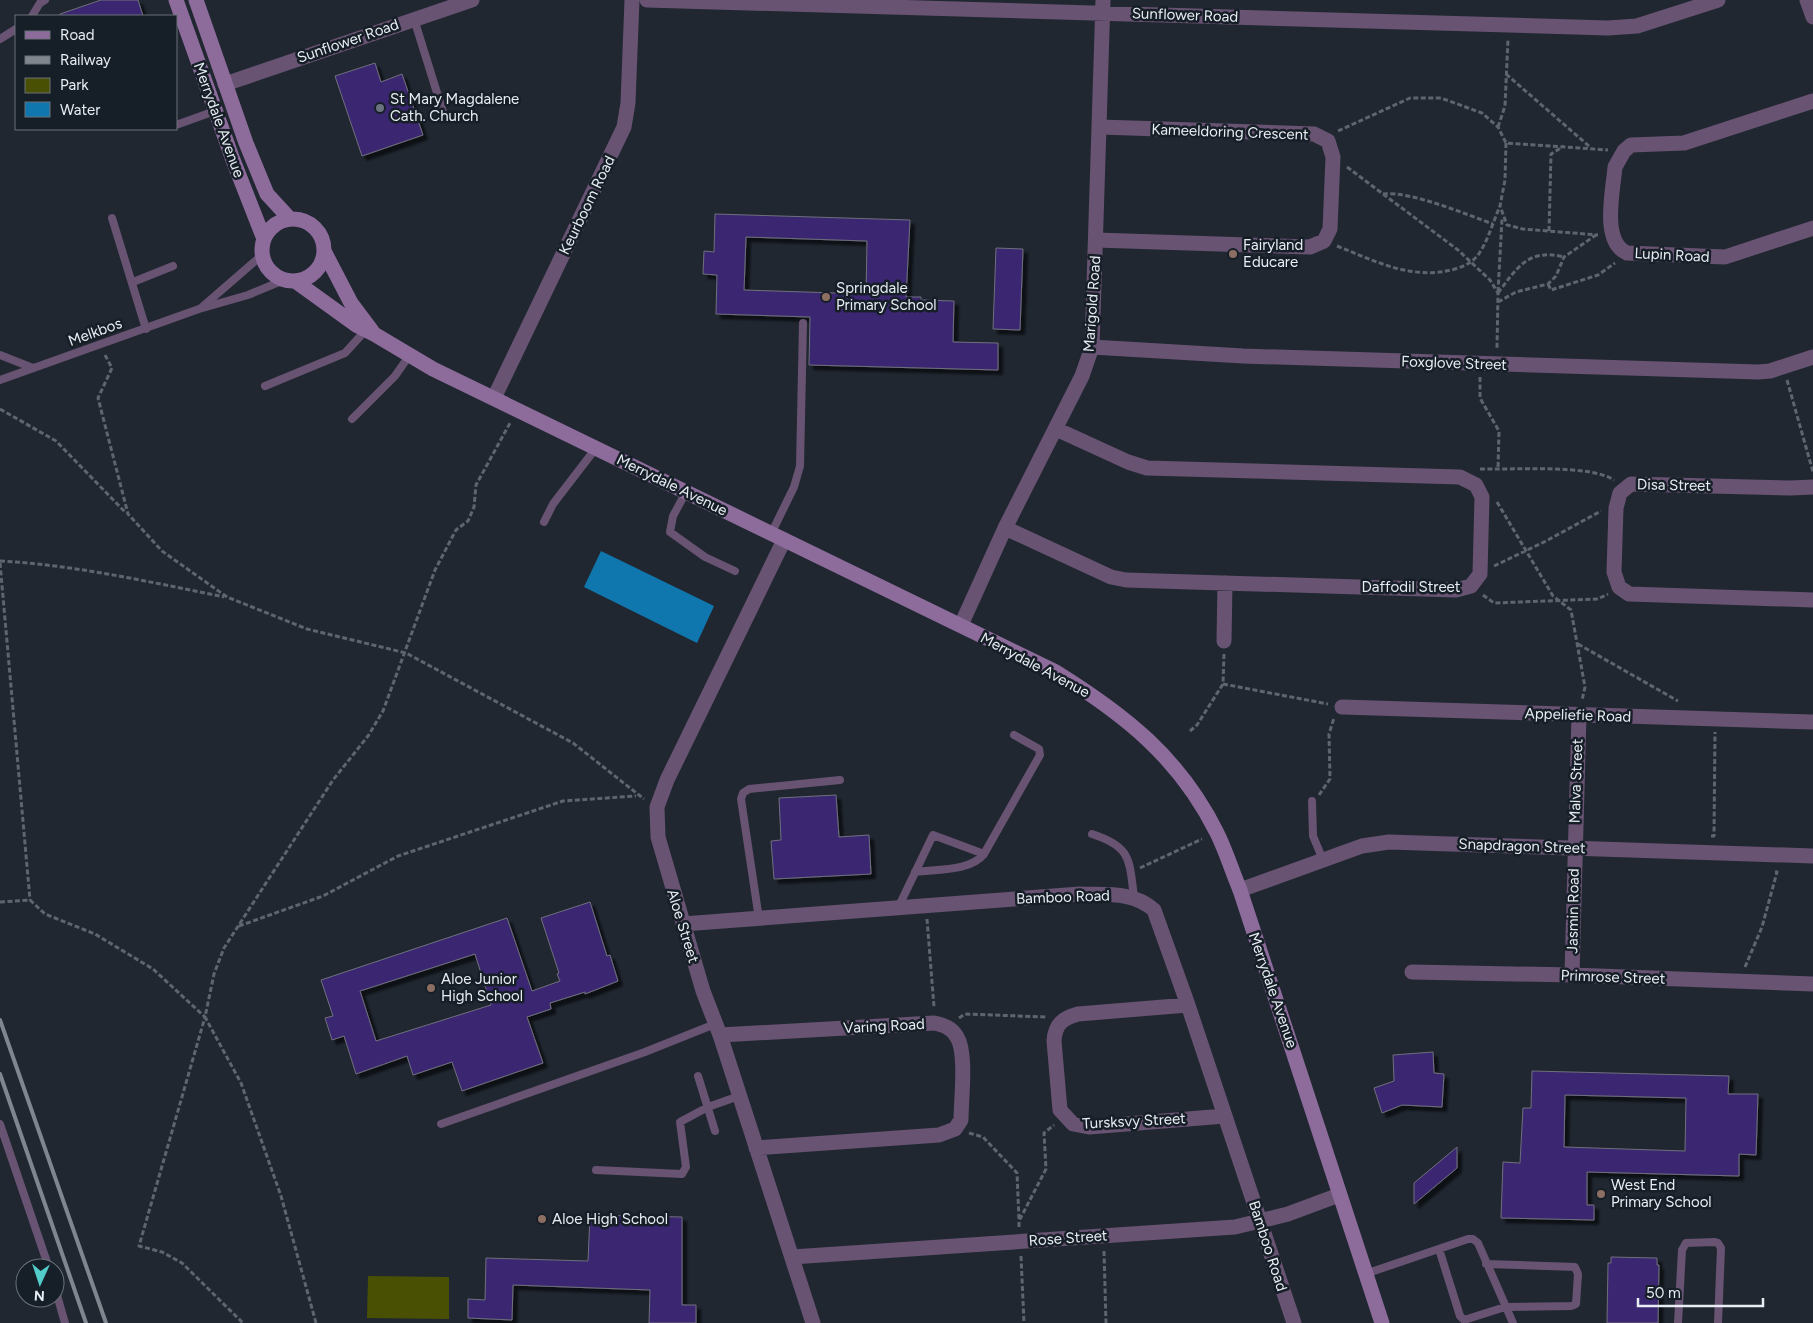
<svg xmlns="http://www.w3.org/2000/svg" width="1813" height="1323" viewBox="0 0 1813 1323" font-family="Figtree,sans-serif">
	<defs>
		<filter id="shadow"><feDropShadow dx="4.5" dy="4.5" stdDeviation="1" flood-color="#0009"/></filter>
	</defs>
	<rect width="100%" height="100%" fill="#202731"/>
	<!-- green -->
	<path fill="#495003" d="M368 1276 449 1277V1319L367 1318Z"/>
	<!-- water -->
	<path fill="#1077ae" d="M601 551 714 606 697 643 584 587Z"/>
	<!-- building -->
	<path fill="#3a2871" stroke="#706f7c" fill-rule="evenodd" filter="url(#shadow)" d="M101 0H138L143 16H61L60 14Z
		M375 63 381 82 402 74 423 135 362 156 335 76Z
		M715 214 910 220 906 297H921V300L954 301 953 342 998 343V370L809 365 810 317 716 314 717 275 703 274 704 251 714 252ZM746 237 867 241 866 294 744 290Z
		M996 248 1023 249 1020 330 993 329Z
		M836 795 839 837 869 835 871 874 774 879 771 841 781 840 779 798Z
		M590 902 607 956 610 955 618 981 585 994V992L550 1003 551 1009 527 1017 543 1063 462 1091 452 1062 413 1075 407 1056 356 1074 344 1036 332 1040 325 1018 333 1016 321 980 507 918 532 991 560 981 557 974 559 973 541 918ZM475 954 491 1005 376 1041 360 991Z
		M1433 1052 1434 1073 1444 1074 1442 1107 1402 1105 1382 1113 1374 1088 1394 1081 1393 1055Z
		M1532 1071 1729 1076 1728 1094H1758L1756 1155 1739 1154V1176L1587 1172V1205H1594V1220L1501 1218 1503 1162 1520 1163 1523 1108H1531ZM1565 1095 1686 1098 1685 1151 1564 1147Z
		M1457 1147V1168L1414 1204V1183Z
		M590 1215 682 1217V1305H696V1323H649L650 1290 513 1285 512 1320 468 1318V1299L485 1300 486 1258 588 1261Z
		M1611 1257 1657 1258V1265H1659L1658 1323H1607L1608 1263H1611Z"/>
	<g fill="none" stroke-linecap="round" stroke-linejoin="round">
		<!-- path -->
		<path stroke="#5f656e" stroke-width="3" stroke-dasharray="5 2.5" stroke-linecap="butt" d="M1506 74 1590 147
			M1498 127 1505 106 1508 39
			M1338 131 1410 98H1441L1482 113 1498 127 1506 143 1608 150
			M1506 143 1505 180 1500 206 1507 225 1523 229 1598 235
			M1347 167 1458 250 1490 280 1498 293 1497 348
			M1383 194C1411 191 1465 214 1493 224
			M1549 231 1551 154 1564 146
			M1337 246C1375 261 1412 281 1455 269 1464 266 1472 263 1478 255 1488 241 1493 222 1500 206
			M1548 284 1551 290 1598 275 1615 263
			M1498 292 1502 219
			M1498 293C1517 268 1528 248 1564 257
			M1498 302 1516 292 1548 284 1556 276 1564 257 1596 235
			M105 355 112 368 98 398 128 514 162 551 227 597 307 629 406 653 573 743 644 799
			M1480 377V398L1499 431 1498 469
			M1787 380 1813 472
			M0 409 56 441 126 513
			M1480 469C1511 470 1590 464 1614 480
			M1497 502 1553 596 1571 610 1585 687 1582 700
			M0 561C75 565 150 582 224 597
			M0 563 30 900
			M1494 566 1546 541 1601 511
			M1483 595 1494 603 1598 599 1608 594
			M1578 644 1678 701
			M1224 654 1223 684 1328 704
			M1190 731 1197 725 1223 684
			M1319 795 1330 779 1329 734 1334 718
			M1711 836H1714L1715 732
			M1140 868 1202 839
			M0 902 30 900 45 914 95 934 153 969 205 1017 139 1246 162 1252 182 1263 243 1323
			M927 919 934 1007
			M239 926 323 896 398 856 563 801 636 796
			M1745 967 1762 927 1777 872H1773
			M959 1018 965 1014 1046 1017
			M969 1133 983 1137 1017 1173 1019 1220
			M1019 1227V1221L1046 1169 1044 1133 1054 1125
			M1104 1251 1106 1323
			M1021 1256 1024 1323
			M316 1323 281 1196 241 1083 205 1017 214 974 224 948 266 883 333 780 368 736 383 711 435 570 456 530 468 521 474 507 476 485 510 423"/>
		<!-- lane -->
		<path stroke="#685372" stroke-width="8" d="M32 16 40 3 45 0
			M414 19 443 112
			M0 39 16 29
			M176 125 215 111
			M112 218 146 329
			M133 282 173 266
			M201 308 262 255
			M0 355 33 368
			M0 380 199 309 248 295 284 280
			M265 386 345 353 365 331
			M352 419 395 376 409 356
			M686 492 673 516 670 532 705 557 735 571
			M544 522 553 504 596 448
			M771 534 794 487 800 466 803 323
			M1312 801 1313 836 1323 860
			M1092 834C1132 847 1129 860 1134 897
			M915 872C935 869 970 872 984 854L1040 755 1039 749 1014 735
			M898 908 933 835 984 854
			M759 919 741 799 743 793 749 789 840 780
			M698 1076 715 1131
			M0 1124 49 1268
			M441 1124 645 1052 715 1024
			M596 1170 682 1174 686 1167 680 1122 708 1107 739 1096
			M1439 1249 1460 1316 1464 1320 1505 1307 1571 1306 1576 1304 1578 1274 1575 1267 1486 1264
			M1365 1274 1468 1239H1473L1478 1243 1513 1323
			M55 1288 65 1323
			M1678 1323 1682 1250 1686 1243 1714 1242 1718 1243 1721 1248 1718 1323"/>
		<!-- street -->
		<path stroke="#685372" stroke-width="15" d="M647 0 1608 28 1637 26 1718 0
			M1807 0 1813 17
			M225 84 472 0
			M1813 101 1684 143 1631 145 1624 151 1615 167C1613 191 1601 242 1627 253L1725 257 1813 228
			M1096 240 1310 247 1324 241 1330 229 1333 157 1328 141 1314 134 1100 127
			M1092 347 1243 356 1758 372 1770 371 1813 357
			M494 398 624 127 628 103 632 0
			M1813 487 1791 488 1631 484 1620 493 1616 508 1614 572 1619 587 1629 594 1813 600
			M1005 528 1111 577 1126 580 1456 590 1471 586 1480 574 1482 497 1476 485 1460 477 1147 468 1128 462 1056 429
			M784 540 667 780 657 807 658 837 703 991 720 1035 813 1323
			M961 625 1005 528 1082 376 1092 347 1103 0
			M1224 641 1225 583
			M1342 707 1813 722
			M1240 890 1362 846 1389 842 1813 856
			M683 924 1080 894C1106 895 1133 891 1154 910L1188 1005 1294 1323
			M1412 972 1572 975 1813 984
			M1572 975 1579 715
			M1188 1005 1078 1014C1063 1018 1055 1024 1054 1041L1060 1110 1073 1124 1089 1127 1225 1116
			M720 1035 934 1023C944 1025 952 1028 957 1037 967 1053 961 1100 961 1120L955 1129 939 1135 756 1148
			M792 1257 1235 1227 1288 1214 1339 1195"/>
		<!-- secondary -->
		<path stroke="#8d6c9c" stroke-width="15" d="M176 0 233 160 264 239
			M196 0 246 143 267 194 290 219
			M262 250a31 31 0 1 1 62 0a31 31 0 1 1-62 0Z
			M324 251 351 303 372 331
			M295 281 356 325 374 334 433 369 1056 672C1125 715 1180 758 1217 833 1226 851 1232 871 1240 890L1382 1323"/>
		<!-- rail -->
		<path stroke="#80868e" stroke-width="4" d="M0 1020 106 1323
			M0 1074 86 1323"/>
	</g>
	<!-- markers -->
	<circle fill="#6b7280" stroke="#161e27" stroke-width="2" cx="380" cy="108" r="5"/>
	<g fill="#8d6e63" stroke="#161e27" stroke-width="2">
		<circle cx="1233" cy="254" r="5"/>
		<circle cx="826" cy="297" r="5"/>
		<circle cx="431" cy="988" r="5"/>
		<circle cx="1601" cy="1194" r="5"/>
		<circle cx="542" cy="1219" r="5"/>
	</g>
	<g text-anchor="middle" stroke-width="5" stroke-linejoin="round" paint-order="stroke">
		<!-- street labels -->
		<g font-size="15" fill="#e8edf3" stroke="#161e27">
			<text transform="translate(1185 15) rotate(2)" y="5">Sunflower Road</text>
			<text transform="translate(348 41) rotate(-19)" y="5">Sunflower Road</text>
			<text transform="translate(219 120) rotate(70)" y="5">Merrydale Avenue</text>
			<text transform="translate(1230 132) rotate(2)" y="5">Kameeldoring Crescent</text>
			<text transform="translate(587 205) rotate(-64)" y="5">Keurboom Road</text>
			<text transform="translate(1672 255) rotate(3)" y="5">Lupin Road</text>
			<text transform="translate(1092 304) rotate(-86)" y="5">Marigold Road</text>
			<text transform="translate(95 332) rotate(-20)" y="5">Melkbos</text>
			<text transform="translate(1454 363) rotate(2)" y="5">Foxglove Street</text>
			<text transform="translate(672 485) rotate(26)" y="5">Merrydale Avenue</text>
			<text transform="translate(1674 485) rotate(1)" y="5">Disa Street</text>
			<text x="1411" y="592">Daffodil Street</text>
			<text transform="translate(1035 665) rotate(28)" y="5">Merrydale Avenue</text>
			<text transform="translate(1578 715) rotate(2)" y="5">Appeliefie Road</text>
			<text transform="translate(1576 781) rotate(-88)" y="5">Malva Street</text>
			<text transform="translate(1522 846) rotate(2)" y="5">Snapdragon Street</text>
			<text transform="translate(1063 897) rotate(-2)" y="5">Bamboo Road</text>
			<text transform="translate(1573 911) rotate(-89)" y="5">Jasmin Road</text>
			<text transform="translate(683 926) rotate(73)" y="5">Aloe Street</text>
			<text transform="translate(1613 977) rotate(2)" y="5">Primrose Street</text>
			<text transform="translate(1273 990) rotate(71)" y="5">Merrydale Avenue</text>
			<text transform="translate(884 1026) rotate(-3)" y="5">Varing Road</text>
			<text transform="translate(1134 1121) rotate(-3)" y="5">Tursksvy Street</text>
			<text transform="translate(1068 1238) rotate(-4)" y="5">Rose Street</text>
			<text transform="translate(1268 1246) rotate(72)" y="5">Bamboo Road</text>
		</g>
		<!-- poi labels -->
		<g font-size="15" fill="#e8edf3" stroke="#161e27" text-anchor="start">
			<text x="390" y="104">St Mary Magdalene<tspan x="390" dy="17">Cath. Church</tspan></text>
			<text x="1243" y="250">Fairyland<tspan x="1243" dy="17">Educare</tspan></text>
			<text x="836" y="293">Springdale<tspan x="836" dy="17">Primary School</tspan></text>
			<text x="441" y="984">Aloe Junior<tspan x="441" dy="17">High School</tspan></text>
			<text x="1611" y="1190">West End<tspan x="1611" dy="17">Primary School</tspan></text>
			<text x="552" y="1224">Aloe High School</text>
		</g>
	</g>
	<!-- legend -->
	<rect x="15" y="15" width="162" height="115" fill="#161e27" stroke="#6a7179"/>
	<rect x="25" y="31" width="25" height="8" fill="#8d6c9c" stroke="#6a7179"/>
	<text x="60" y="40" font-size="15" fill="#e8edf3">Road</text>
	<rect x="25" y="56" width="25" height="8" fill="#80868e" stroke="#6a7179"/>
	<text x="60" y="65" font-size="15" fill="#e8edf3">Railway</text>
	<rect x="25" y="78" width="25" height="15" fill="#495003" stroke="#6a7179"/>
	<text x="60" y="90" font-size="15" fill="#e8edf3">Park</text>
	<rect x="25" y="102" width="25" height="15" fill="#1077ae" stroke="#6a7179"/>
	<text x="60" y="115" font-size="15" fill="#e8edf3">Water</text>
	<!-- north arrow -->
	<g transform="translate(40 1283) rotate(183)"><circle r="24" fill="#161e27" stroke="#6a7179"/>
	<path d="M0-4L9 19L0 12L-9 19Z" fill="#53cdca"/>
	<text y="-8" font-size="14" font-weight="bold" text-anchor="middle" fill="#e8edf3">N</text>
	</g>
	<!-- scale -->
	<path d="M1638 1298v8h125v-8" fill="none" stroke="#e8edf3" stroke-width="2.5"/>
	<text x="1646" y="1298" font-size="15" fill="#e8edf3" stroke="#161e27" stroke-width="4" paint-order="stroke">50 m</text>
</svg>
